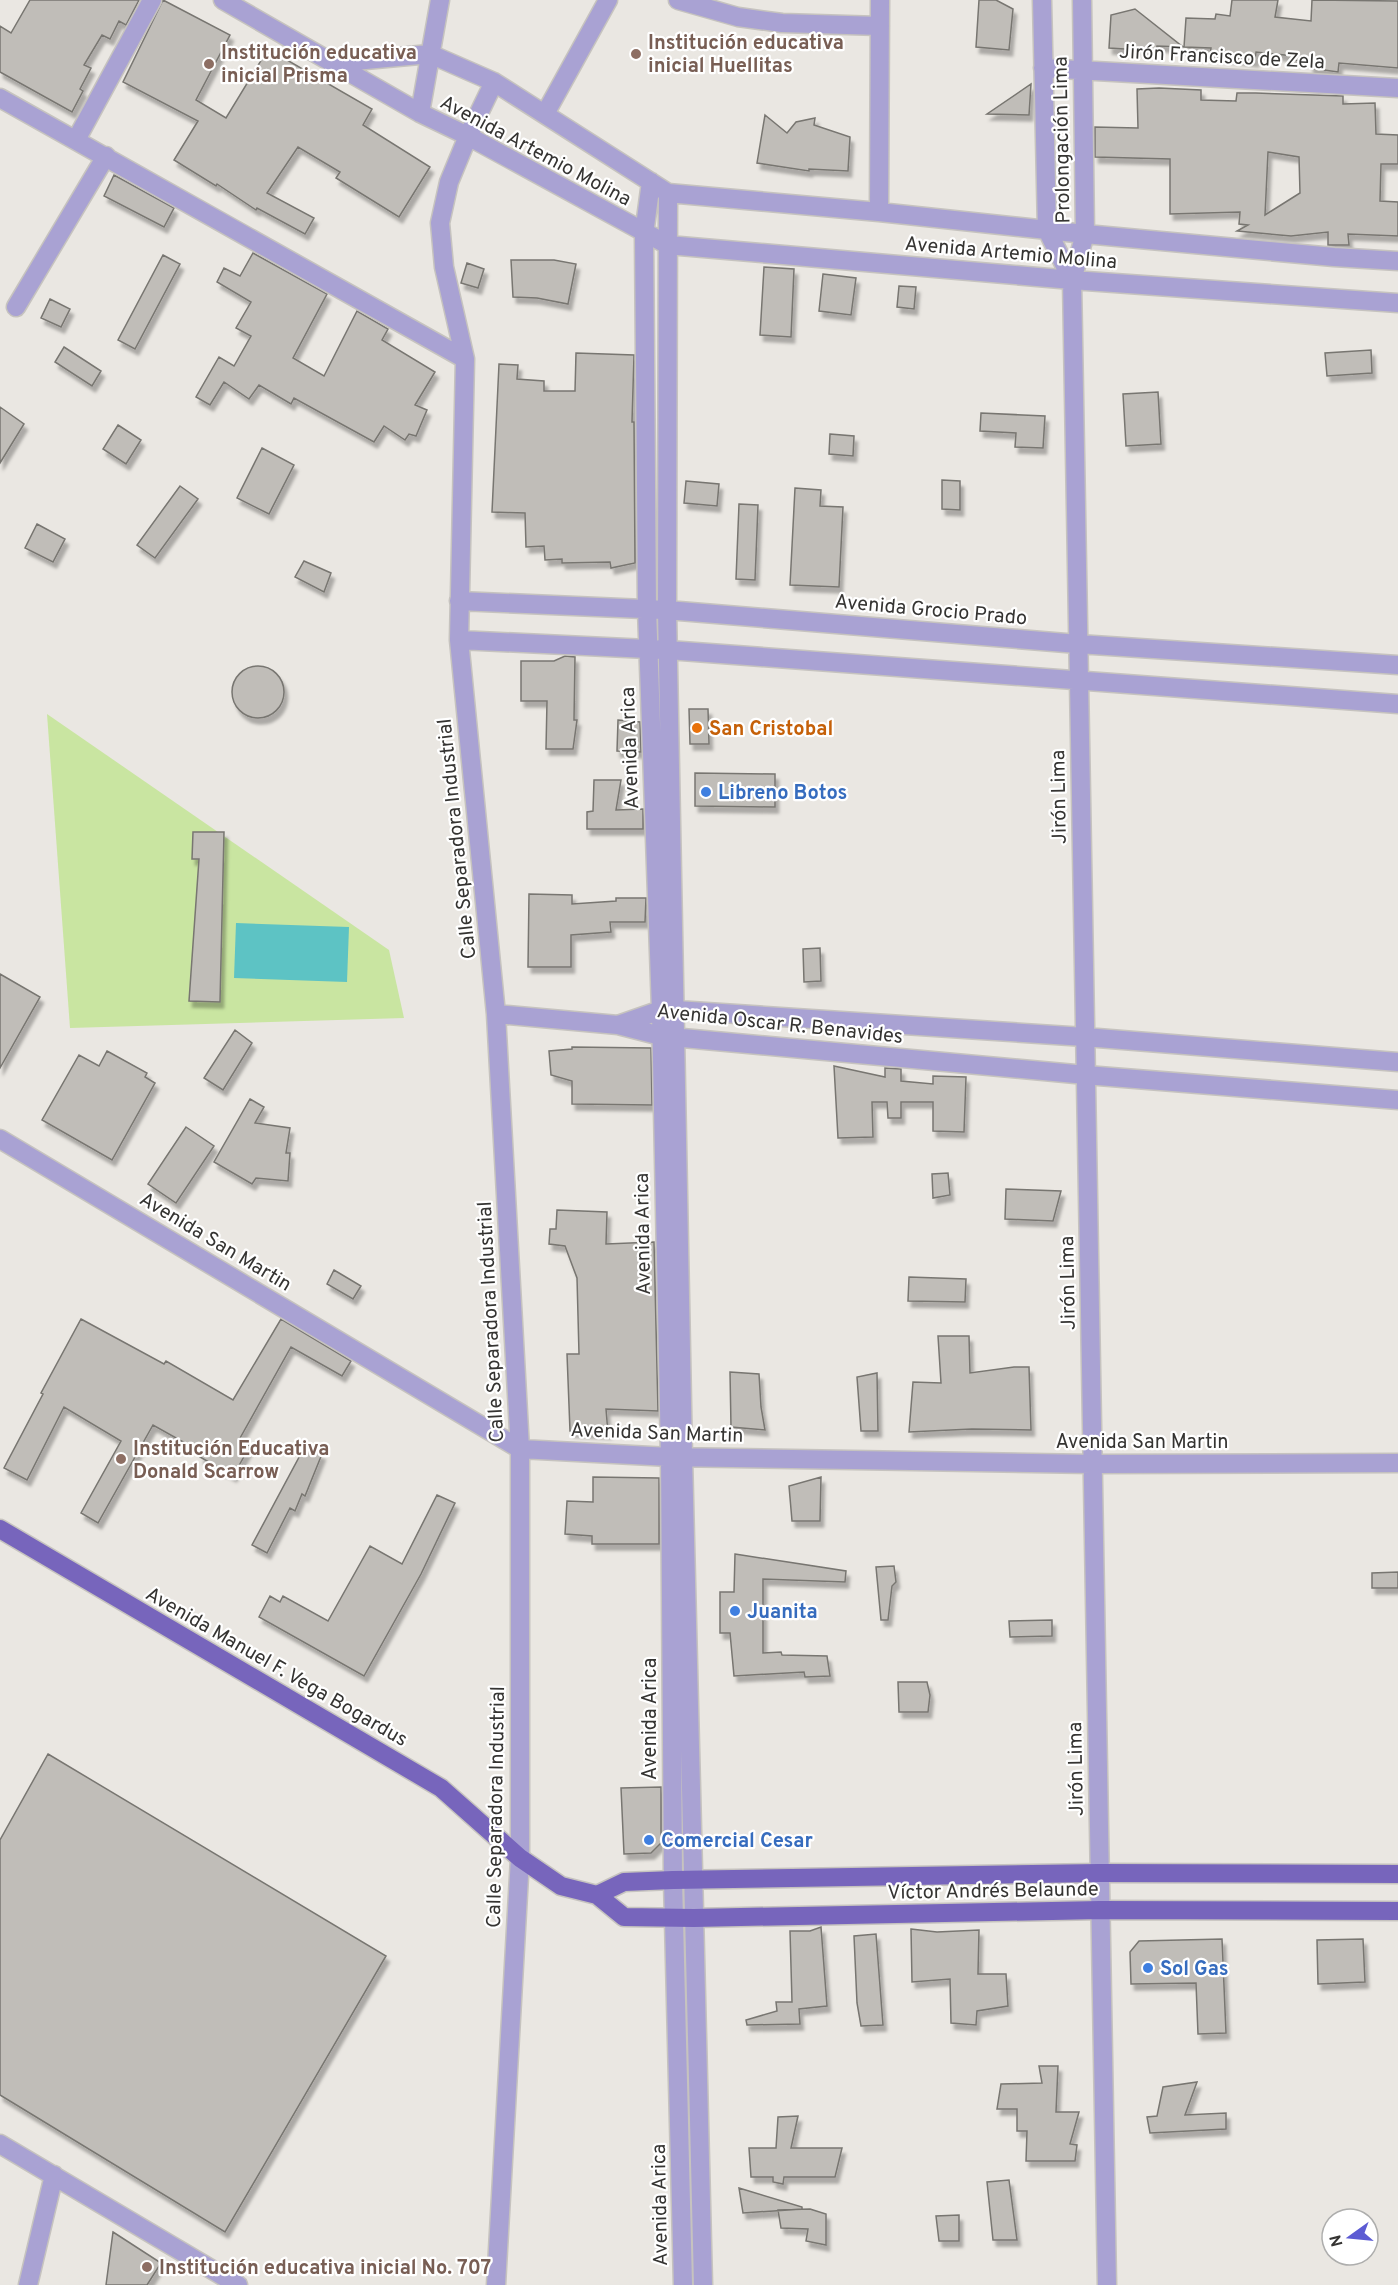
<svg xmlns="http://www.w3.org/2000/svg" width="1398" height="2285" viewBox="0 0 1398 2285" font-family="Overpass,sans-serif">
	<defs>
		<filter id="shadow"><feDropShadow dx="3.5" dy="6" stdDeviation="1.5" flood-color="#0004"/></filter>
	</defs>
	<rect width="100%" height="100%" fill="#eae7e2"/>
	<!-- green -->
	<path fill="#c9e5a1" d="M47 714 389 950 404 1018 70 1028Z"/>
	<!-- water -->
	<path fill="#5dc3c4" d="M236 923 349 927 347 982 234 978Z"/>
	<!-- building -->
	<path fill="#c0bdb8" stroke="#787671" stroke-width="1.5" fill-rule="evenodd" filter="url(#shadow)" d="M30 0H139L126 25 119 21 110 39 102 35 84 65 91 68 80 89 83 91 72 112 0 72V26L11 33Z
		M163 0 230 35 196 100 226 118 268 49 372 109 363 125 430 167 399 217 336 178 340 172 298 147 267 193 314 218 305 234 257 208 256 210 217 184 216 186 174 160 198 121 123 82Z
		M979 0H996L1013 9 1009 50 976 47Z
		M1232 0H1278L1275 17 1311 21 1312 0 1398 1V68L1339 63 1338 72 1310 68V61L1293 60 1294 56 1256 52 1255 61 1210 55 1211 48 1184 47 1186 18 1215 19 1216 14 1230 16Z
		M1135 9 1183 47 1157 46 1156 51 1109 48 1111 15Z
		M1031 84 1029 115 987 114Z
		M1159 88 1201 90V100L1236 101 1237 93H1256L1343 96V104L1375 103 1376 134 1398 135V164H1381L1380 201 1398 202V236L1348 234 1349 245H1328V232L1291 236 1237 231 1248 225 1239 224 1240 212 1170 214V159L1095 157V127L1138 128 1137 89ZM1268 152 1299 157 1300 193 1265 215Z
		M765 115 787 133 796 122 815 118 814 125 850 137 848 171 809 169V171L757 163Z
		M114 175 174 208 164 227 104 196Z
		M253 253 327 294 293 358 324 376 357 311 388 329 382 340 435 372 415 405 427 410 416 436 409 434 405 440 384 426 374 442 294 398 291 404 259 385 249 399 224 382 210 405 196 397 219 357 234 366 251 336 236 328 251 302 217 282 224 268 240 276Z
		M163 255 180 264 135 349 118 340Z
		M511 260H554L576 264 568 304 537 298 513 297Z
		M467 263 484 269 478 288 461 283Z
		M764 267 794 269 791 337 760 335Z
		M823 274 856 278 851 315 819 311Z
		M899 286 916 287 914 309 897 307Z
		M50 299 70 309 61 327 41 318Z
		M64 347 101 371 92 386 55 362Z
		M1371 350 1372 373 1327 376 1325 353Z
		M576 353 634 355 632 422H634L635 563 611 568 610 562 562 563V559L545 560 544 546 526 547 525 513 492 512 499 364 518 365 517 379 544 381V391H575Z
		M1158 392 1161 444 1126 446 1123 394Z
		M0 407 24 424 0 463Z
		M981 413 1045 416 1043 448 1015 447 1016 433 980 431Z
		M118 425 141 440 126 464 103 449Z
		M830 434 854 436 853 456 829 454Z
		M262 448 294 465 269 514 237 498Z
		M942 480 960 481V510L942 509Z
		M686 481 719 484 717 506 684 503Z
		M180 486 198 499 155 558 137 545Z
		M795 488 821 490 820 506 843 507 839 587 790 585Z
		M739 504 758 505 755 580 736 579Z
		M37 524 65 539 53 562 25 548Z
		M304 561 331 573 324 592 295 577Z
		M565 656 575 657 574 720H577L573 749H546L547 701H521V661H554Z
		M232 692a26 26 0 1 1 52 0a26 26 0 1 1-52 0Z
		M689 709H708L709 744H690Z
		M618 720 640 722 641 752 617 751Z
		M695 773 775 774V807L695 806Z
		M594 780H621L616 810 643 809V829H587V812L593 811Z
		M193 832H224L220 1002 189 1001 199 859H192Z
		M529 894 572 895V904L616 901V898H646L645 922H610L611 932 571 935V967H528Z
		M820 948 821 981 804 982 803 949Z
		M0 974 40 997 0 1068Z
		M235 1030 252 1043 223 1090 204 1078Z
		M572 1047 651 1048 652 1105 572 1104V1081L551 1075 549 1051 572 1049Z
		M107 1051 147 1073 145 1077 155 1083 112 1160 42 1120 79 1055 99 1066Z
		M834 1066 885 1077V1068L901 1069V1081L933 1084V1076L966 1077 964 1132 933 1131V1102H901V1118H888L887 1102H872L873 1137 838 1138Z
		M250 1099 264 1107 255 1123 290 1128 286 1153H290L288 1181 256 1178 252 1184 214 1162Z
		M186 1127 214 1146 176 1203 148 1184Z
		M948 1173 950 1195 933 1198 932 1174Z
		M1006 1189 1061 1191 1053 1221 1005 1219Z
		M557 1210 607 1212 606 1244 654 1242 658 1411 606 1409 608 1433 570 1431 567 1354H579L577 1278 565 1246 549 1244 550 1229H556Z
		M334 1270 361 1286 353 1299 327 1284Z
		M909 1277 966 1279 965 1302 908 1301Z
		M81 1319 164 1364 166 1361 233 1400 281 1319 351 1361 342 1376 291 1347 239 1440 250 1446 233 1476 200 1457 203 1453 153 1425 98 1523 81 1513 121 1441 64 1407 27 1480 4 1468 43 1394 41 1393Z
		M938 1336H969L970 1373 1014 1367H1029L1031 1430 972 1429 909 1432 913 1382 941 1383Z
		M730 1372 759 1374 761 1407 765 1430 731 1427Z
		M877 1373 878 1431H861L857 1377Z
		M304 1448 322 1454 305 1496 302 1494 295 1511 290 1508 267 1553 252 1545Z
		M593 1477 659 1478V1544H592V1536L565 1534 567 1501 593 1502Z
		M821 1477 820 1521H792L789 1486Z
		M437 1495 455 1503 421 1574 364 1676 259 1617 270 1596 280 1602 283 1596 328 1621 370 1546 402 1564Z
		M735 1554 846 1571 845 1582 763 1579V1653L781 1652 782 1655 827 1656 830 1676 805 1677 804 1672 734 1676 730 1633H720V1592H734Z
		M894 1566 896 1582 892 1586 888 1620H881L876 1567Z
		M1398 1572V1588H1372V1573Z
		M1052 1620V1636L1010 1637 1009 1621Z
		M898 1682H927L930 1695 928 1712H899Z
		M48 1754 386 1956 225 2232 0 2095V1840Z
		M661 1787V1843L651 1853 624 1854 621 1788Z
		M821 1927 827 2006 799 2009 800 2024 747 2025 746 2020 777 2011 776 2002H792L790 1931H810Z
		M911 1929 937 1932 979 1930 978 1974H1006L1008 2006 977 2011 976 2025 951 2023 950 1979 912 1982Z
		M876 1934 883 2025 861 2026 857 2003 854 1936Z
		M1222 1939 1226 2033 1198 2034 1196 1983 1131 1984 1130 1952 1139 1941Z
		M1363 1939 1365 1982 1318 1984 1317 1940Z
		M1039 2066H1058L1056 2112H1079L1070 2144 1077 2145 1075 2161H1026L1027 2131H1017V2109H997L1001 2084 1042 2083Z
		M1197 2082 1185 2115 1226 2113V2129L1150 2133 1147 2117 1157 2116 1163 2087Z
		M798 2116 791 2148H842L835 2177H784L783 2184 773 2182V2177H751L749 2148H776L778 2117Z
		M1009 2180 1017 2240H993L987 2182Z
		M739 2188 802 2207V2209L743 2213Z
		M810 2209 826 2214V2245L806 2241 808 2229 781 2228 778 2210Z
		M959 2215V2241H939L936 2216Z
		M113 2232 161 2263 147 2285H106Z"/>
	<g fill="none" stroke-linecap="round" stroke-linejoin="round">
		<defs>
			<path id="minor" d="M223 0 420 113 468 136 668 245 1072 280 1398 303
				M678 0 738 17 782 23 880 26
				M1042 0 1047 230 1072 280
				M1082 0 1085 234 1072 280 1107 2285
				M333 63 430 54 494 82 668 193 879 212 1085 234 1334 257 1398 261
				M1043 68 1398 88
				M494 82 468 136 449 182 440 223 444 267 465 359 459 640 496 1014 520 1449V1858L496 2285
				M0 98 465 359
				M420 113 440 0
				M545 114 608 0
				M76 140 152 0
				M651 182 644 234 647 609 661 1010 670 1457 673 1880 683 2285
				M668 193 667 610 683 1457 703 2285
				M879 212 880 0
				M16 307 106 156
				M459 601 667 610 1078 644 1398 665
				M459 640 668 650 1398 704
				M496 1014 618 1025 661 1036 1086 1075 1398 1100
				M618 1025 661 1010H676L1085 1037 1398 1062
				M0 1139 520 1449 670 1457 1092 1464 1398 1463
				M0 2144 238 2285
				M28 2285 54 2175"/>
			<path id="major" d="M0 1529 441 1788 520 1858 561 1886 597 1895 624 1917 694 1918 1100 1910 1398 1911
				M597 1895 624 1882 673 1880 1099 1873 1398 1874"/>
		</defs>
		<!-- minor casing -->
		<use href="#minor" stroke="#c6c3bf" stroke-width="21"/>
		<!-- major casing -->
		<use href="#major" stroke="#c6c3bf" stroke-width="21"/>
		<!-- minor -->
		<use href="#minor" stroke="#a9a2d3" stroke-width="18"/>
		<!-- major -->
		<use href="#major" stroke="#7765bc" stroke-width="18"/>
	</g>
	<!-- markers -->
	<g fill="#8d6e63" stroke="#fff" stroke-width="2">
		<circle cx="636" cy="54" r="6"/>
		<circle cx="209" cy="64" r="6"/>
		<circle cx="121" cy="1459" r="6"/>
		<circle cx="147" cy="2267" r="6"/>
	</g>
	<circle fill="#e8710a" stroke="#fff" stroke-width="2" cx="697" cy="728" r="6"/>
	<g fill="#3f7fe0" stroke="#fff" stroke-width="2">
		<circle cx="706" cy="792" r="6"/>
		<circle cx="735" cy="1611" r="6"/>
		<circle cx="649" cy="1840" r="6"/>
		<circle cx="1148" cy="1968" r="6"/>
	</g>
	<g text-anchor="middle" stroke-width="4.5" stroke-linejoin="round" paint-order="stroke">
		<!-- education labels -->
		<g font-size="20" font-weight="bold" fill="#785e54" stroke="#fff" text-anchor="start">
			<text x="648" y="49">Institución educativa<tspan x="648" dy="23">inicial Huellitas</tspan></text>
			<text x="221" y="59">Institución educativa<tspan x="221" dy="23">inicial Prisma</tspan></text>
			<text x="133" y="1455">Institución Educativa<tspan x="133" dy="23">Donald Scarrow</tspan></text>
			<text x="159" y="2274">Institución educativa inicial No. 707</text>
		</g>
		<!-- street labels -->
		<g font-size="20" fill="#353432" stroke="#fff">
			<text transform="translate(1222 56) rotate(3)" y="7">Jirón Francisco de Zela</text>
			<text transform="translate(1061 140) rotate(-91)" y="7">Prolongación Lima</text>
			<text transform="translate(536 150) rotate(28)" y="7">Avenida Artemio Molina</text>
			<text transform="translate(1011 252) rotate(5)" y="7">Avenida Artemio Molina</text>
			<text transform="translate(931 609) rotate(5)" y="7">Avenida Grocio Prado</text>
			<text transform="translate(629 748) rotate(-92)" y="7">Avenida Arica</text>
			<text transform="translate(1058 797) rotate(-91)" y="7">Jirón Lima</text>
			<text transform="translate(456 839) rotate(-96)" y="7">Calle Separadora Industrial</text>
			<text transform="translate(780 1023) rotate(6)" y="7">Avenida Oscar R. Benavides</text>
			<text transform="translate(642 1234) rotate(-91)" y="7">Avenida Arica</text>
			<text transform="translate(216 1241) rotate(31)" y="7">Avenida San Martin</text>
			<text transform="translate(1067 1283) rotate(-91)" y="7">Jirón Lima</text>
			<text transform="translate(490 1322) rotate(-93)" y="7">Calle Separadora Industrial</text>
			<text transform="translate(657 1432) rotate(2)" y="7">Avenida San Martin</text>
			<text x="1142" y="1448">Avenida San Martin</text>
			<text transform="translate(277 1666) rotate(30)" y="7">Avenida Manuel F. Vega Bogardus</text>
			<text transform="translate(649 1719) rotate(-90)" y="7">Avenida Arica</text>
			<text transform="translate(1075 1769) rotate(-91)" y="7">Jirón Lima</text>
			<text transform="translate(495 1807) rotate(-89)" y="7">Calle Separadora Industrial</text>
			<text transform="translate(993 1890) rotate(-1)" y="7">Víctor Andrés Belaunde</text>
			<text transform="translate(659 2205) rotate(-91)" y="7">Avenida Arica</text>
		</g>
		<!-- food labels -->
		<g font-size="20" font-weight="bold" fill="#c56008" stroke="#fff" text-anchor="start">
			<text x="709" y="735">San Cristobal</text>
		</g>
		<!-- shop labels -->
		<g font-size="20" font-weight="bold" fill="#366cbe" stroke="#fff" text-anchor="start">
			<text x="718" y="799">Libreno Botos</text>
			<text x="747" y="1618">Juanita</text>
			<text x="661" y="1847">Comercial Cesar</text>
			<text x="1160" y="1975">Sol Gas</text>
		</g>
	</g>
	<!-- north arrow -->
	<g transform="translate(1350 2237) rotate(255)"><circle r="28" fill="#ffffff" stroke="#aeaead" stroke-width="1.5"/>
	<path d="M0-4.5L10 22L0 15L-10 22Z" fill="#5c5bd3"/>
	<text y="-9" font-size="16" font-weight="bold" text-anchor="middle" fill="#353432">N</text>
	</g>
</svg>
